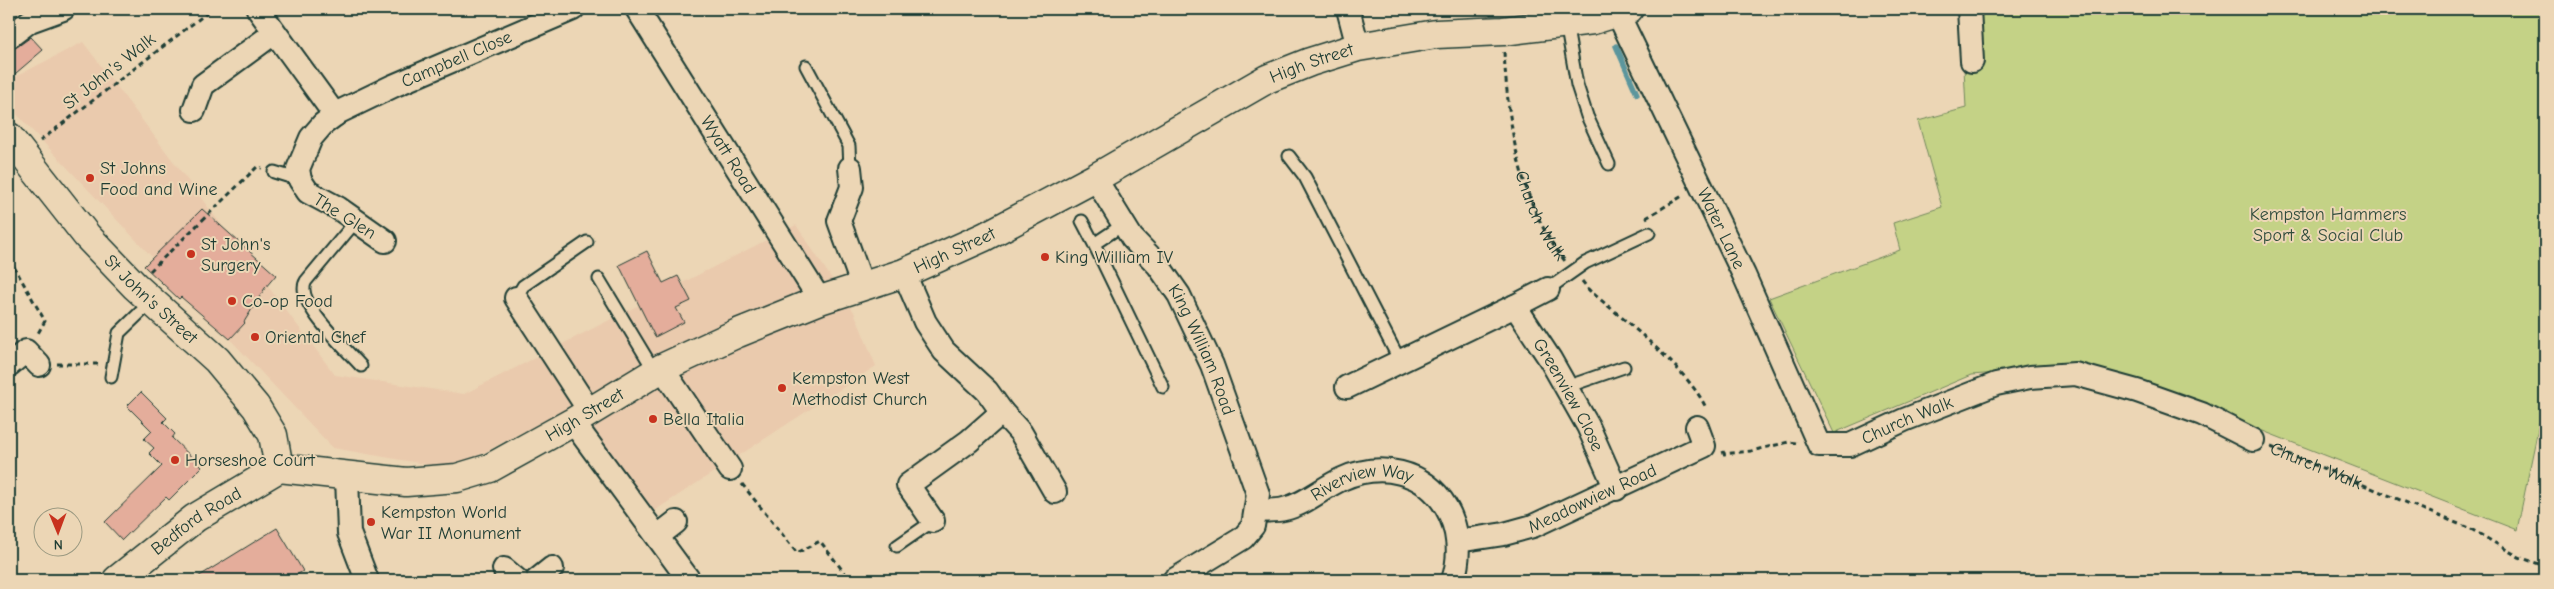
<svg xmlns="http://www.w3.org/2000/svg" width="2554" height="589" viewBox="0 0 2554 589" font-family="'Comic Neue',sans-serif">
	<rect width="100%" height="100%" fill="#ecd6b5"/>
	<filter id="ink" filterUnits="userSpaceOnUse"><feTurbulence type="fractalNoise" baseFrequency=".02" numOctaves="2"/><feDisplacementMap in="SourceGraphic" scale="10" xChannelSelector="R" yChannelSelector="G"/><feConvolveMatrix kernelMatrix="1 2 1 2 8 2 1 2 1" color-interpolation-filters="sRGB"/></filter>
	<g filter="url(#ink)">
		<!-- built -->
		<path fill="#eacaad" d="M83 42 335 375 464 394 796 225 854 312 876 366 654 511 572 406 453 469 333 448 9 106V80Z"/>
		<!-- green -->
		<path fill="#c4d286" stroke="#72885d" d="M1961 9H2545V395L2517 530 2173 396 2074 367 1971 375 1834 433 1769 298 1900 250 1893 223 1942 207 1918 121 1966 108Z"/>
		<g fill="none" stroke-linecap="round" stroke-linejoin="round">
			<!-- stream -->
			<path stroke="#5c969d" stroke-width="5.5" d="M1616 46 1637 94"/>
		</g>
		<!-- building -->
		<path fill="#e4ad9b" stroke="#1f3d34" d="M31 37 43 50 9 79V50L17 47Z
			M202 209 276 275 265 288 244 322 245 323 230 339 181 297 179 299 144 266Z
			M647 251 663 283 678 276 691 301 676 308 684 322 655 337 619 265Z
			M141 392 167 418 163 422 175 434 172 438 202 467 169 500 166 497 122 540 105 522 162 466 149 453 154 448 144 439 152 431 127 406Z
			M277 528 303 571 289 580H193Z"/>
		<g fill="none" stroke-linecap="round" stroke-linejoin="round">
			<defs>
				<path id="lane" d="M1566 23 1577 85 1587 116 1609 164
					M806 66 849 146 850 168
					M1289 156 1305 177 1400 361
					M274 172 300 180
					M356 221 306 281C293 301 347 350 361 366
					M1082 221 1094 244
					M1124 224 1094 244 1163 387
					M599 279 655 372
					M1548 289 1585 263 1649 233
					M516 298 523 286 587 242
					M111 377 119 333 152 301
					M1566 387 1624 367
					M897 546 933 521"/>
				<g id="street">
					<path d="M258 9 335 115"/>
					<path id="s3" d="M637 9 820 300"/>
					<path d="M1348 9 1358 47"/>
					<path d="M1969 9 1972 61"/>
					<path id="s4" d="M1618 14 1744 275 1819 445H1850L1904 420 1996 384 2030 377 2075 374 2137 391 2202 414 2253 440"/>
					<path d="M9 37 30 21 63 9"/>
					<path d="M194 110 203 85 274 33"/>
					<path d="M850 168 852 187 839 221 863 287"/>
					<path id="s5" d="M1095 178 1132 238 1158 265 1179 295 1212 365 1258 494 1253 526 1243 538 1174 580"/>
					<path id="s6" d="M385 241 338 208 308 192 300 180 298 169 311 138 323 124 339 112 393 86 573 9"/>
					<path d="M904 273 925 322 944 351 987 391 1002 412 969 441 908 485 933 521"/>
					<path id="s7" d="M1548 289 1515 306 1550 359 1588 426 1616 489"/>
					<path d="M516 298 590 412"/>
					<path d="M9 365 26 351 39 365"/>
					<path d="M662 368 730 469"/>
					<path d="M1347 387 1515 306"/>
					<path d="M1002 412 1021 433 1055 492"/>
					<path d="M573 422 689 580"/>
					<path d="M347 476 349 533 367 580"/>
					<path id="s8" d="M1257 511C1266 510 1276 511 1284 509 1306 504 1322 488 1342 479 1380 462 1424 470 1446 507 1459 529 1461 556 1453 580"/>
					<path d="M658 536 676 522"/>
					<path id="s9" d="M1458 541 1504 534 1533 526 1704 446 1697 427"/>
					<path d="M504 569 517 580"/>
					<path d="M537 580 552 568"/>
				</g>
				<g id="secondary">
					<path id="s10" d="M9 137 87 236 135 286 217 360 256 407 273 435 279 468"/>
					<path id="s11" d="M279 468 406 482 457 478 490 468 573 422 662 368 738 333 820 300 904 273 984 237 1095 178 1267 79 1310 62 1358 47 1436 34 1503 31 1593 20 1629 9"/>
					<path id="s12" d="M117 580 195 518 279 468"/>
				</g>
			</defs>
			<!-- lane casing -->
			<use href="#lane" stroke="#1f3d34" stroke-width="15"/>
			<!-- street casing -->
			<use href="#street" stroke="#1f3d34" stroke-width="26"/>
			<!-- secondary casing -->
			<use href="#secondary" stroke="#1f3d34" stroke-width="31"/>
			<!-- path -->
			<g stroke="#1f3d34" stroke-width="3" stroke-dasharray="5 4" stroke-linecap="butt">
				<path id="s1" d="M1504 52C1508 123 1519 204 1565 261"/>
				<path d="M40 141 212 9"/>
				<path d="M1646 218 1684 195"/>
				<path d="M9 258 45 321 37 335"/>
				<path d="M150 271 257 167 262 168"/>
				<path d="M1582 281 1589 290C1622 318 1690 371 1706 408"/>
				<path d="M57 364H99"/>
				<path id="s2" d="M2271 447 2471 529 2519 557 2545 566"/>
				<path d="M1723 451 1724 454 1751 451 1789 442 1796 443"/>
				<path d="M742 484 797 553 820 541 850 580"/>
			</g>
			<!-- lane -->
			<use href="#lane" stroke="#ecd6b5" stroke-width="11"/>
			<!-- street -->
			<use href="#street" stroke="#ecd6b5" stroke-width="22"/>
			<!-- secondary -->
			<use href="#secondary" stroke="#ecd6b5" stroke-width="28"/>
		</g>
	</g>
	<!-- markers -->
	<g fill="#c8321e" stroke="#ecd6b5" stroke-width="2">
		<circle cx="90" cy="178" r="5"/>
		<circle cx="191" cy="254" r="5"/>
		<circle cx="1045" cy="257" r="5"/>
		<circle cx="232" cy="301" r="5"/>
		<circle cx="255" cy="337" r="5"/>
		<circle cx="782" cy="388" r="5"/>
		<circle cx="653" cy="419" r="5"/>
		<circle cx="175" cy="460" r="5"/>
		<circle cx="371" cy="522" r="5"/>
	</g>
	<g text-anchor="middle" stroke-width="4" stroke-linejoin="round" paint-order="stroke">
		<!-- street labels -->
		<g font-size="18" fill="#1f3d34" stroke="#ecd6b5">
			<text dy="6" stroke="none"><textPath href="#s6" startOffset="318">Campbell Close</textPath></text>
			<text dy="6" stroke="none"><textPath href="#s11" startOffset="1132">High Street</textPath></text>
			<text transform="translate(109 71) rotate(-38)" y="6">St John's Walk</text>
			<text dy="6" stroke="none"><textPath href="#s3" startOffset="172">Wyatt Road</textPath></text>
			<text dy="6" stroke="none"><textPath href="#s1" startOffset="169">Church Walk</textPath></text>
			<text transform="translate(345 216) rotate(32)" y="6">The Glen</text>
			<text dy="6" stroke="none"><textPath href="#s4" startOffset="238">Water Lane</textPath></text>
			<text dy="6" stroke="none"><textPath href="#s11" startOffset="728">High Street</textPath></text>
			<text dy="6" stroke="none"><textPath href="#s10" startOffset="216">St John's Street</textPath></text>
			<text dy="6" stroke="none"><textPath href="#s5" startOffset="204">King William Road</textPath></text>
			<text dy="6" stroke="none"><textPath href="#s7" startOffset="141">Greenview Close</textPath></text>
			<text dy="6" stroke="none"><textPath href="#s11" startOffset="322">High Street</textPath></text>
			<text dy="6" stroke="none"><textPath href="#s4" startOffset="569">Church Walk</textPath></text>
			<text dy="6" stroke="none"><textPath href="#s2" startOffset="49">Church Walk</textPath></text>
			<text dy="6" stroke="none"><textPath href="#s8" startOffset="112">Riverview Way</textPath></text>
			<text dy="6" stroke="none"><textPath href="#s9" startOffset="142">Meadowview Road</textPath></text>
			<text dy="6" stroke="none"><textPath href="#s12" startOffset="99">Bedford Road</textPath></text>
		</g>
		<!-- poi labels -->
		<g font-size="18" fill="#1f3d34" stroke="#ecd6b5" text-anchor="start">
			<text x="100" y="174">St Johns<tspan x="100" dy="21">Food and Wine</tspan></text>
			<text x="201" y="250">St John's<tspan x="201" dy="21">Surgery</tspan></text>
			<text x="1055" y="263">King William IV</text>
			<text x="242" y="307">Co-op Food</text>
			<text x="265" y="343">Oriental Chef</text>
			<text x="792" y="384">Kempston West<tspan x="792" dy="21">Methodist Church</tspan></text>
			<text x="663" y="425">Bella Italia</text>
			<text x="185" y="466">Horseshoe Court</text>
			<text x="381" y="518">Kempston World<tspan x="381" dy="21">War II Monument</tspan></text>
		</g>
		<!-- park labels -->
		<g font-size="18" fill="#304c3c" stroke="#ecd6b5">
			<text x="2328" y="220">Kempston Hammers<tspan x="2328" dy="21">Sport &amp; Social Club</tspan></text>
		</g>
	</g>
	<!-- margin -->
	<rect width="2554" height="589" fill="none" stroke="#ecd6b5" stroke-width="30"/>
	<rect x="15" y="15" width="2524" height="559" fill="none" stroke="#1f3d34" stroke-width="2" filter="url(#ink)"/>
	<!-- north arrow -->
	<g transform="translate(58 532) rotate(179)"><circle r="24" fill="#ecd6b5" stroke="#9a9981"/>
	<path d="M0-4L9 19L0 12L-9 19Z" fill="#c8321e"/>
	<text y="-8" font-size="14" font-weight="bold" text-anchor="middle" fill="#1f3d34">N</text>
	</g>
</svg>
